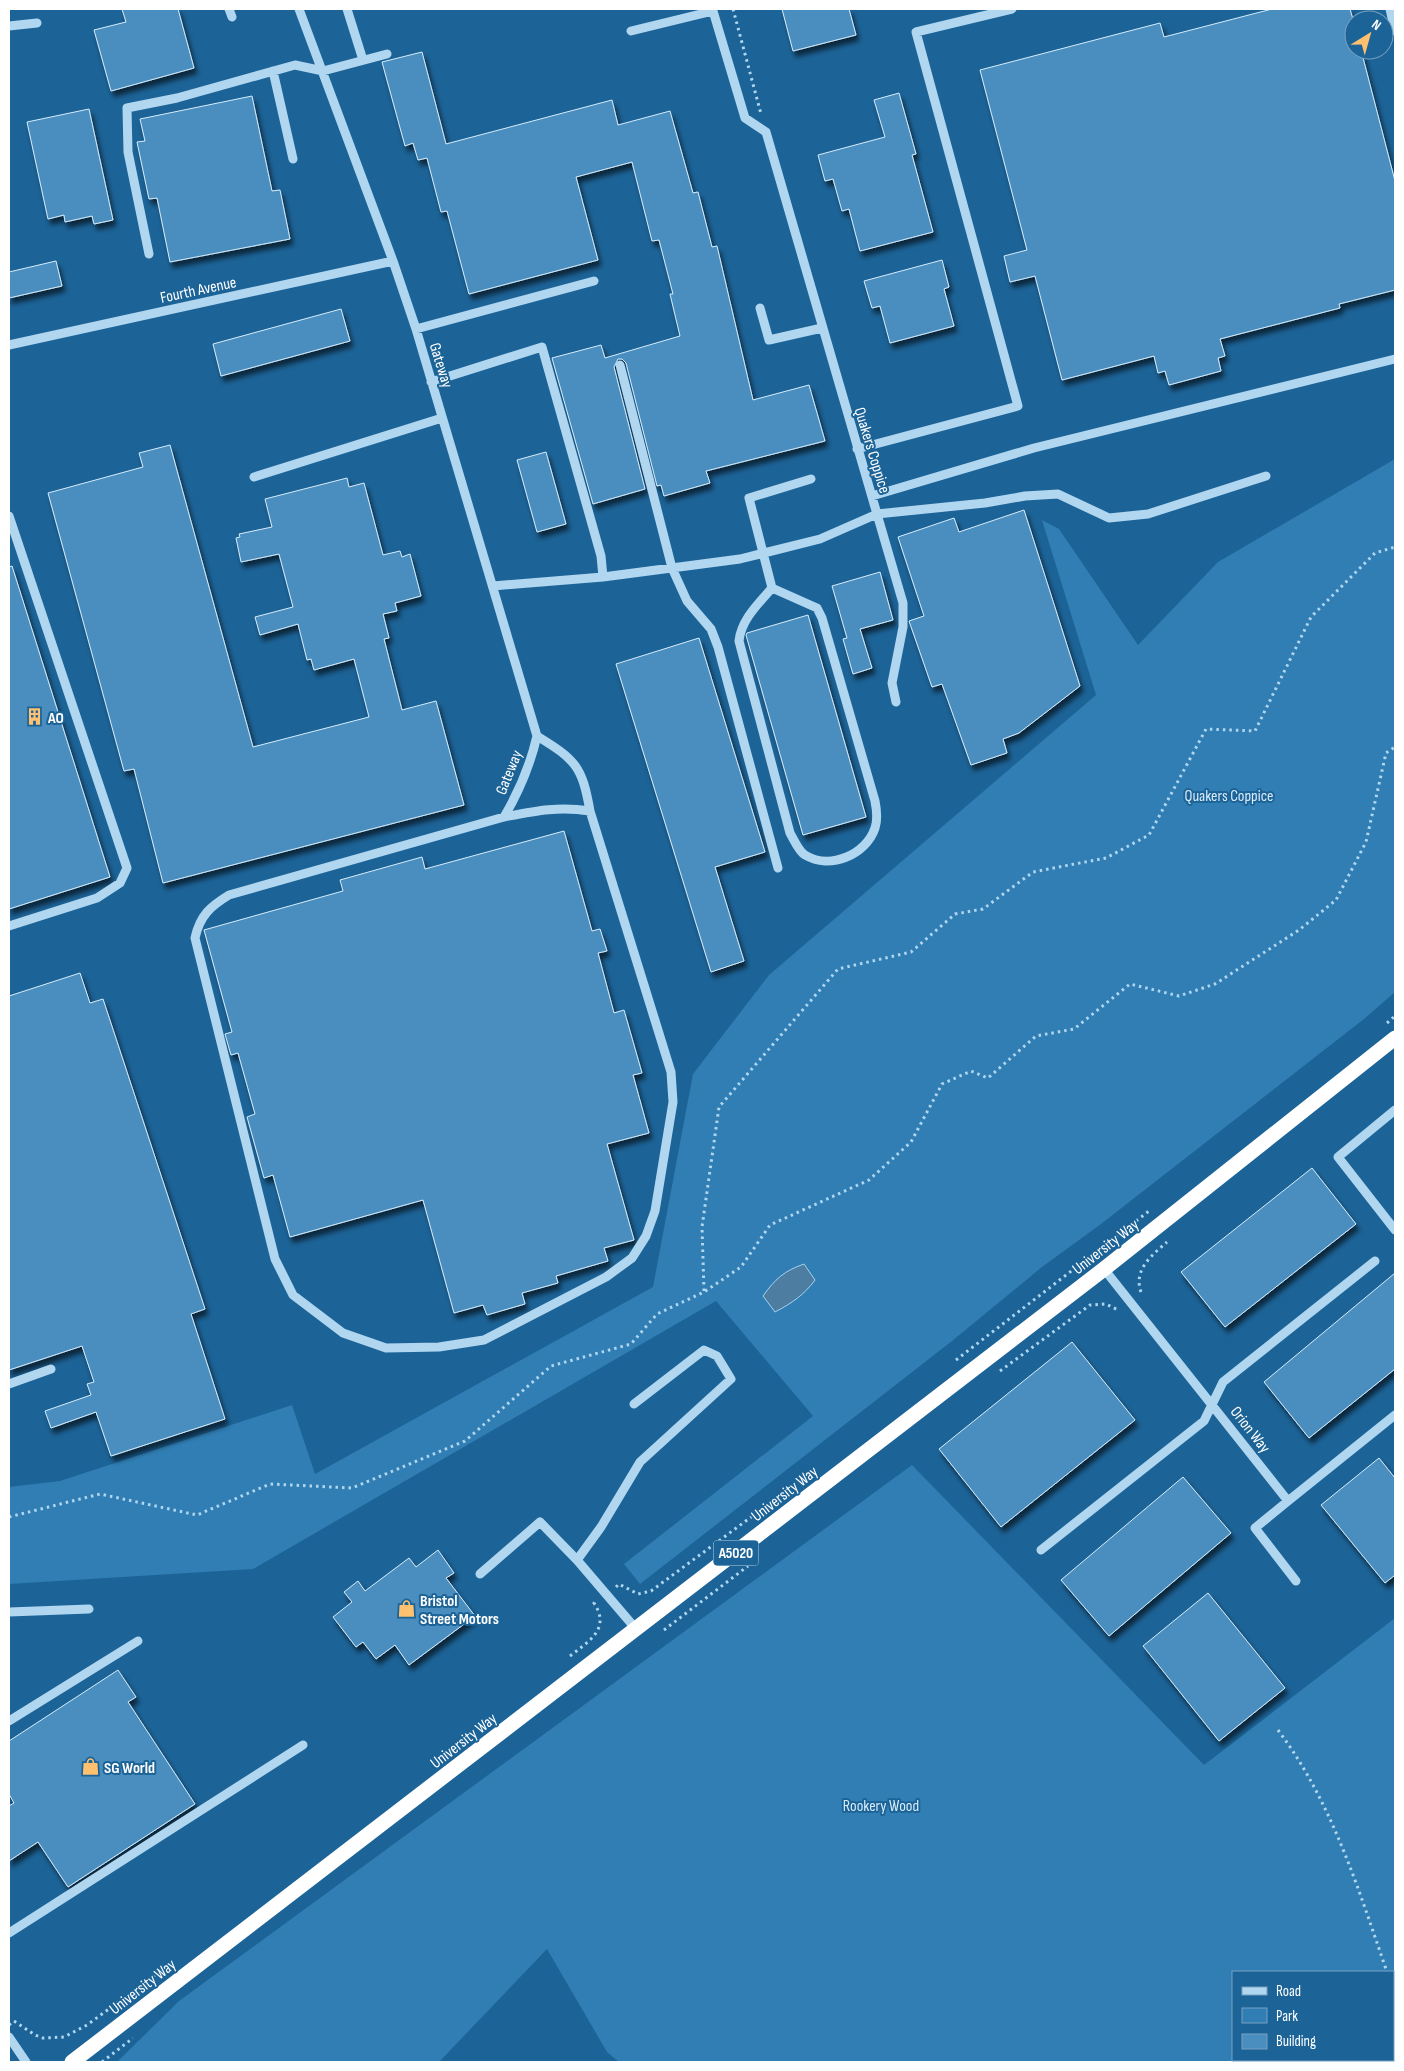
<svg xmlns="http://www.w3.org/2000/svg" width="1404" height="2071" viewBox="0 0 1404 2071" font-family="'Sofia Sans Condensed',sans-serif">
	<defs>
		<filter id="shadow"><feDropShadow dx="3" dy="5.5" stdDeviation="2.5" flood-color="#0009"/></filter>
	</defs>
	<rect width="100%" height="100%" fill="#1c6397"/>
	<!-- green -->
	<path fill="#307eb4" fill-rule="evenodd" d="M1395 459V992L1364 1019 1101 1224 1042 1267 952 1341 640 1584 624 1564 813 1416 716 1301 253 1569 9 1584V1487L60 1481 292 1405 315 1474 653 1287 693 1074 769 975 1096 695 1042 520 1059 529 1138 645 1218 562Z
		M912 1465 1204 1765 1395 1618V2062H619L607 2052 547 1949 439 2062H117L179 2001ZM1233 1972H1393V2060H1233Z"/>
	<!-- water -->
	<path fill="#4d7da1" stroke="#a3d3f2" d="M804 1264 815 1280C804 1295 792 1303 775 1312L763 1296C775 1279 784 1271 804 1264Z"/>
	<!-- building -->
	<path fill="#498ebf" stroke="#d7ecfb" filter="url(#shadow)" d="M122 9H178L194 68 111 91 94 30 126 22Z
		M782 9H849L856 35 793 51Z
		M1272 9H1350L1354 23V50H1361L1395 181V290L1339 304 1340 308 1220 339 1225 356 1218 358 1221 371 1169 385 1165 371 1158 373 1154 356 1062 380 1035 276 1010 282 1004 256 1027 250 980 70 1160 23 1164 37Z
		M422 52 446 144 612 100 618 125 670 111 693 193 698 192 712 247 717 246 753 400 809 385 825 441 706 471 710 483 664 496 661 485 657 486 626 363 622 359H618L614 367 645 489 593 504 552 358 601 345 605 358 680 336 670 294H673L659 240 652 241 632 162 576 177 598 260 469 294 447 211 441 212 427 158 418 160 413 143 405 146 382 62Z
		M899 93 916 154 912 155 933 232 860 251 849 209 842 211 833 179 825 181 818 155 885 137 874 100Z
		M252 96 272 191 280 190 290 239 170 262 157 198 149 199 137 142 145 141 140 119Z
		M89 109 113 220 94 224 92 216 65 222 64 215 48 219 27 122Z
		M942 260 949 287 944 289 954 326 890 343 880 306 872 308 864 281Z
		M56 261 62 286 9 298V272Z
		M341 309 350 341 221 376 213 344Z
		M170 445 253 747 369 717 354 659 314 670 311 659 307 660 298 624 260 635 255 617 293 607 279 554 241 562 236 538 240 537 239 534 272 527 265 499 347 478 349 487 364 483 383 555 400 551 402 557 410 554 421 596 395 603 397 611 383 614 389 638 384 639 402 710 436 701 464 805 163 883 134 769 124 771 48 493 143 467 139 453Z
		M546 452 566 524 537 532 517 460Z
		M1024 510 1080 686 1019 733 1003 739 1007 753 971 765 942 684 932 687 909 621 924 616 898 537 954 518 959 532Z
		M12 566 110 877 9 909V567Z
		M880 572 893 620 860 629 872 668 853 674 843 639 847 638 832 586Z
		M808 615 866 817 803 835 746 635 747 633Z
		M699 638 765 852 715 867 744 961 711 972 616 664Z
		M564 831 592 931 600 929 607 951 598 953 614 1013 624 1010 642 1073 633 1075 649 1133 607 1144 634 1240 604 1248 608 1261 556 1276 558 1283 522 1293 525 1304 487 1315 483 1305 454 1313 423 1200 290 1237 273 1175 264 1178 247 1117 255 1114 238 1053 231 1055 225 1034 232 1032 204 930 343 891 340 880 422 857 425 869Z
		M80 973 90 1003 103 999 205 1309 191 1314 225 1419 111 1456 96 1412 51 1428 45 1411 91 1395 87 1384 94 1382 82 1346 9 1370V996Z
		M1312 1168 1356 1224 1225 1327 1181 1272Z
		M1395 1273V1369L1309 1438 1264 1382Z
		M1072 1342 1135 1420 1001 1527 939 1449Z
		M1379 1458 1395 1478V1575L1385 1583 1321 1505Z
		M1183 1477 1231 1533 1109 1636 1061 1580Z
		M438 1550 454 1573 446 1578 475 1616 409 1665 395 1645 376 1659 363 1642 356 1647 333 1617 352 1602 344 1592 358 1581 365 1591 409 1558 416 1567Z
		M1208 1593 1285 1688 1219 1741 1143 1646Z
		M118 1670 136 1697 128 1702 195 1804 68 1887 38 1842 9 1861V1806L14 1803 9 1794V1741Z"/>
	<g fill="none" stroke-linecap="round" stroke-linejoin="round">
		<!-- path -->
		<path stroke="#b0d6f0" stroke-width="3" stroke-dasharray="2.5 4" stroke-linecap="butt" d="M733 9 761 114
			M1387 1023 1395 1016
			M704 1291 702 1227 719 1107 838 969 911 952 955 914 983 909 1033 872 1106 858 1149 835 1206 729 1255 731 1311 617 1375 553 1395 547
			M1141 1292C1133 1270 1152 1255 1167 1242
			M956 1360 1149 1211
			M1000 1371 1090 1305 1106 1304 1118 1310
			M9 1517 100 1494 197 1515 270 1484 352 1488 465 1441 551 1366 631 1344 657 1314 704 1292 741 1267 770 1225 869 1180 911 1142 942 1084 971 1071 988 1078 1036 1036 1074 1029 1130 984 1179 996 1215 984 1299 930 1336 900 1366 842 1386 753 1395 747
			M616 1587 619 1584 638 1594 651 1591 781 1495
			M664 1630 748 1566
			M570 1656C589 1641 611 1629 594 1603L597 1601
			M1278 1730C1332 1802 1358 1888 1387 1972
			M1393 1990 1395 1997
			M9 2025 14 2021 35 2035 43 2038 64 2037 87 2025 173 1962
			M102 2062 133 2038"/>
		<!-- minor -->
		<path stroke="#b0d6f0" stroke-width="9" d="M229 9 232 17
			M299 9 393 261 416 329 537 736C530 766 520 790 504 817
			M347 9 363 60
			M1390 9 1395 31
			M9 26 37 23
			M273 71 293 159
			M149 254 128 152 127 108 177 98 295 65 323 71 387 54
			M760 308 769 340 822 328
			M416 329 594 281
			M9 345 393 261
			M620 365 672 568 687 601 711 629 718 647 778 868
			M431 382 542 347 601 556 603 577
			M857 449 1018 406 916 32 1012 9
			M254 477 442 418
			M872 496 1034 448 1395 359
			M9 516 127 868 120 883 97 898 9 926
			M493 586 603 577 740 559 820 539 877 514 766 132 745 118 713 11 631 31
			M772 588C758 604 741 620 739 641L790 833C794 840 799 852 805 855 830 870 866 855 875 828 878 819 877 811 875 801L822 618 817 608 772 588 749 498 811 479
			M896 702 892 683 903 627V603L877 514 985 503 1025 496 1058 494 1109 518 1148 514 1266 476
			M537 736C576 760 582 766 590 811L671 1072 673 1102 655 1211 646 1236 632 1258 606 1277 484 1340 439 1347 386 1348 343 1333 293 1295 275 1259 195 938C200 915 211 906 229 895L504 817C535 811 558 806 590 811
			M1395 1110 1338 1157 1395 1230
			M1104 1269 1288 1501 1395 1415
			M9 1384 51 1369
			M1288 1501 1255 1528 1296 1581
			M1041 1550 1204 1421 1223 1382 1375 1261
			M577 1560 601 1527 640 1462 731 1379 717 1356 704 1350 634 1404
			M480 1574 540 1522 577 1560 636 1629
			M9 1612 89 1609
			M9 1721 138 1641
			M9 1933 303 1745
			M9 2037 26 2062"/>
		<!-- highway -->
		<path stroke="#fff" stroke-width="15" d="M72 2062 1104 1269 1395 1038"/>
	</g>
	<!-- icons -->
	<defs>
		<symbol id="building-bare" viewBox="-9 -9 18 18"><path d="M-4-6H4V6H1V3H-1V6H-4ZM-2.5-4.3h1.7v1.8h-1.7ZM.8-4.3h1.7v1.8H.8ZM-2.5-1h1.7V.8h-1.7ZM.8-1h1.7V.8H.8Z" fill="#ffc16f" stroke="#1c6397" stroke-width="2.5" paint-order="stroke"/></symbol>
		<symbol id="shop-bare" viewBox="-9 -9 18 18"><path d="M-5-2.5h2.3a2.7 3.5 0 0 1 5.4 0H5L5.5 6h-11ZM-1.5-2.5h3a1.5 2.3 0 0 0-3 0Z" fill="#ffc16f" stroke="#1c6397" stroke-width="2.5" paint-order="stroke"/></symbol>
	</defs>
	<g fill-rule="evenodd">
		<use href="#building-bare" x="22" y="704" width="25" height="25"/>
		<use href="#shop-bare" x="394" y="1596" width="25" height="25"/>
		<use href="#shop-bare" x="78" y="1754" width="25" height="25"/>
	</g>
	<g text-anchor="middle" stroke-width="4" stroke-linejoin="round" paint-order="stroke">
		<!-- shield labels -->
		<rect fill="#1c6397" stroke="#bbd0e0" stroke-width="1" x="713.5" y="1540.5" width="45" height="25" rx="4"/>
		<g font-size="15" font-weight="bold" fill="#fff">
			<text x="736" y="1558">A5020</text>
		</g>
		<!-- street labels -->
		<g font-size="16" fill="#fff" stroke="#1c6397">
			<text transform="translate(198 289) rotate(-12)" y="6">Fourth Avenue</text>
			<text transform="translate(442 365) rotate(73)" y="6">Gateway</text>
			<text transform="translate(873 450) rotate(73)" y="6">Quakers Coppice</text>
			<text transform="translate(508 772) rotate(-68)" y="6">Gateway</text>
			<text transform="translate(1105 1246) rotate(-38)" y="6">University Way</text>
			<text transform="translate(1251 1429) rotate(52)" y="6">Orion Way</text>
			<text transform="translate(784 1493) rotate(-38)" y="6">University Way</text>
			<text transform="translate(463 1740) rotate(-38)" y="6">University Way</text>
			<text transform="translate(142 1986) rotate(-38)" y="6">University Way</text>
		</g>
		<!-- poi labels -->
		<g font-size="16" font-weight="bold" fill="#fff" stroke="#1c6397" text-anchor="start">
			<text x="48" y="723">AO</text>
			<text x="420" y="1606">Bristol<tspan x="420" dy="18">Street Motors</tspan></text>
			<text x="104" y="1773">SG World</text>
		</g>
		<!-- park labels -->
		<g font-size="16" fill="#d7ecfb" stroke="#1c6397">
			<text x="1229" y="801">Quakers Coppice</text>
			<text x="881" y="1811">Rookery Wood</text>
		</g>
	</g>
	<!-- border -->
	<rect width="1404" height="2071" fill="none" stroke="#ffffff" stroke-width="20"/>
	<!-- legend -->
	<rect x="1232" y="1971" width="162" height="90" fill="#1c6397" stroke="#77a1c1"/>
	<rect x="1242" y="1987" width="25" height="8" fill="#b0d6f0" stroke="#77a1c1"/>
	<text x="1276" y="1996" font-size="15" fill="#ffffff">Road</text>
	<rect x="1242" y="2008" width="25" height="15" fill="#307eb4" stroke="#77a1c1"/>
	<text x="1276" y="2021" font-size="15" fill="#ffffff">Park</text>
	<rect x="1242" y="2034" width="25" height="15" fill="#498ebf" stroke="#77a1c1"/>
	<text x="1276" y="2046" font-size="15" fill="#ffffff">Building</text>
	<!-- north arrow -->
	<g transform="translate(1369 35) rotate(37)"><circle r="24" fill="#1c6397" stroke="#77a1c1"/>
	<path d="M0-4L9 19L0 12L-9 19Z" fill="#ffc16f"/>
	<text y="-8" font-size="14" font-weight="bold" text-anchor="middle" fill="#ffffff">N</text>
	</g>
</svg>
